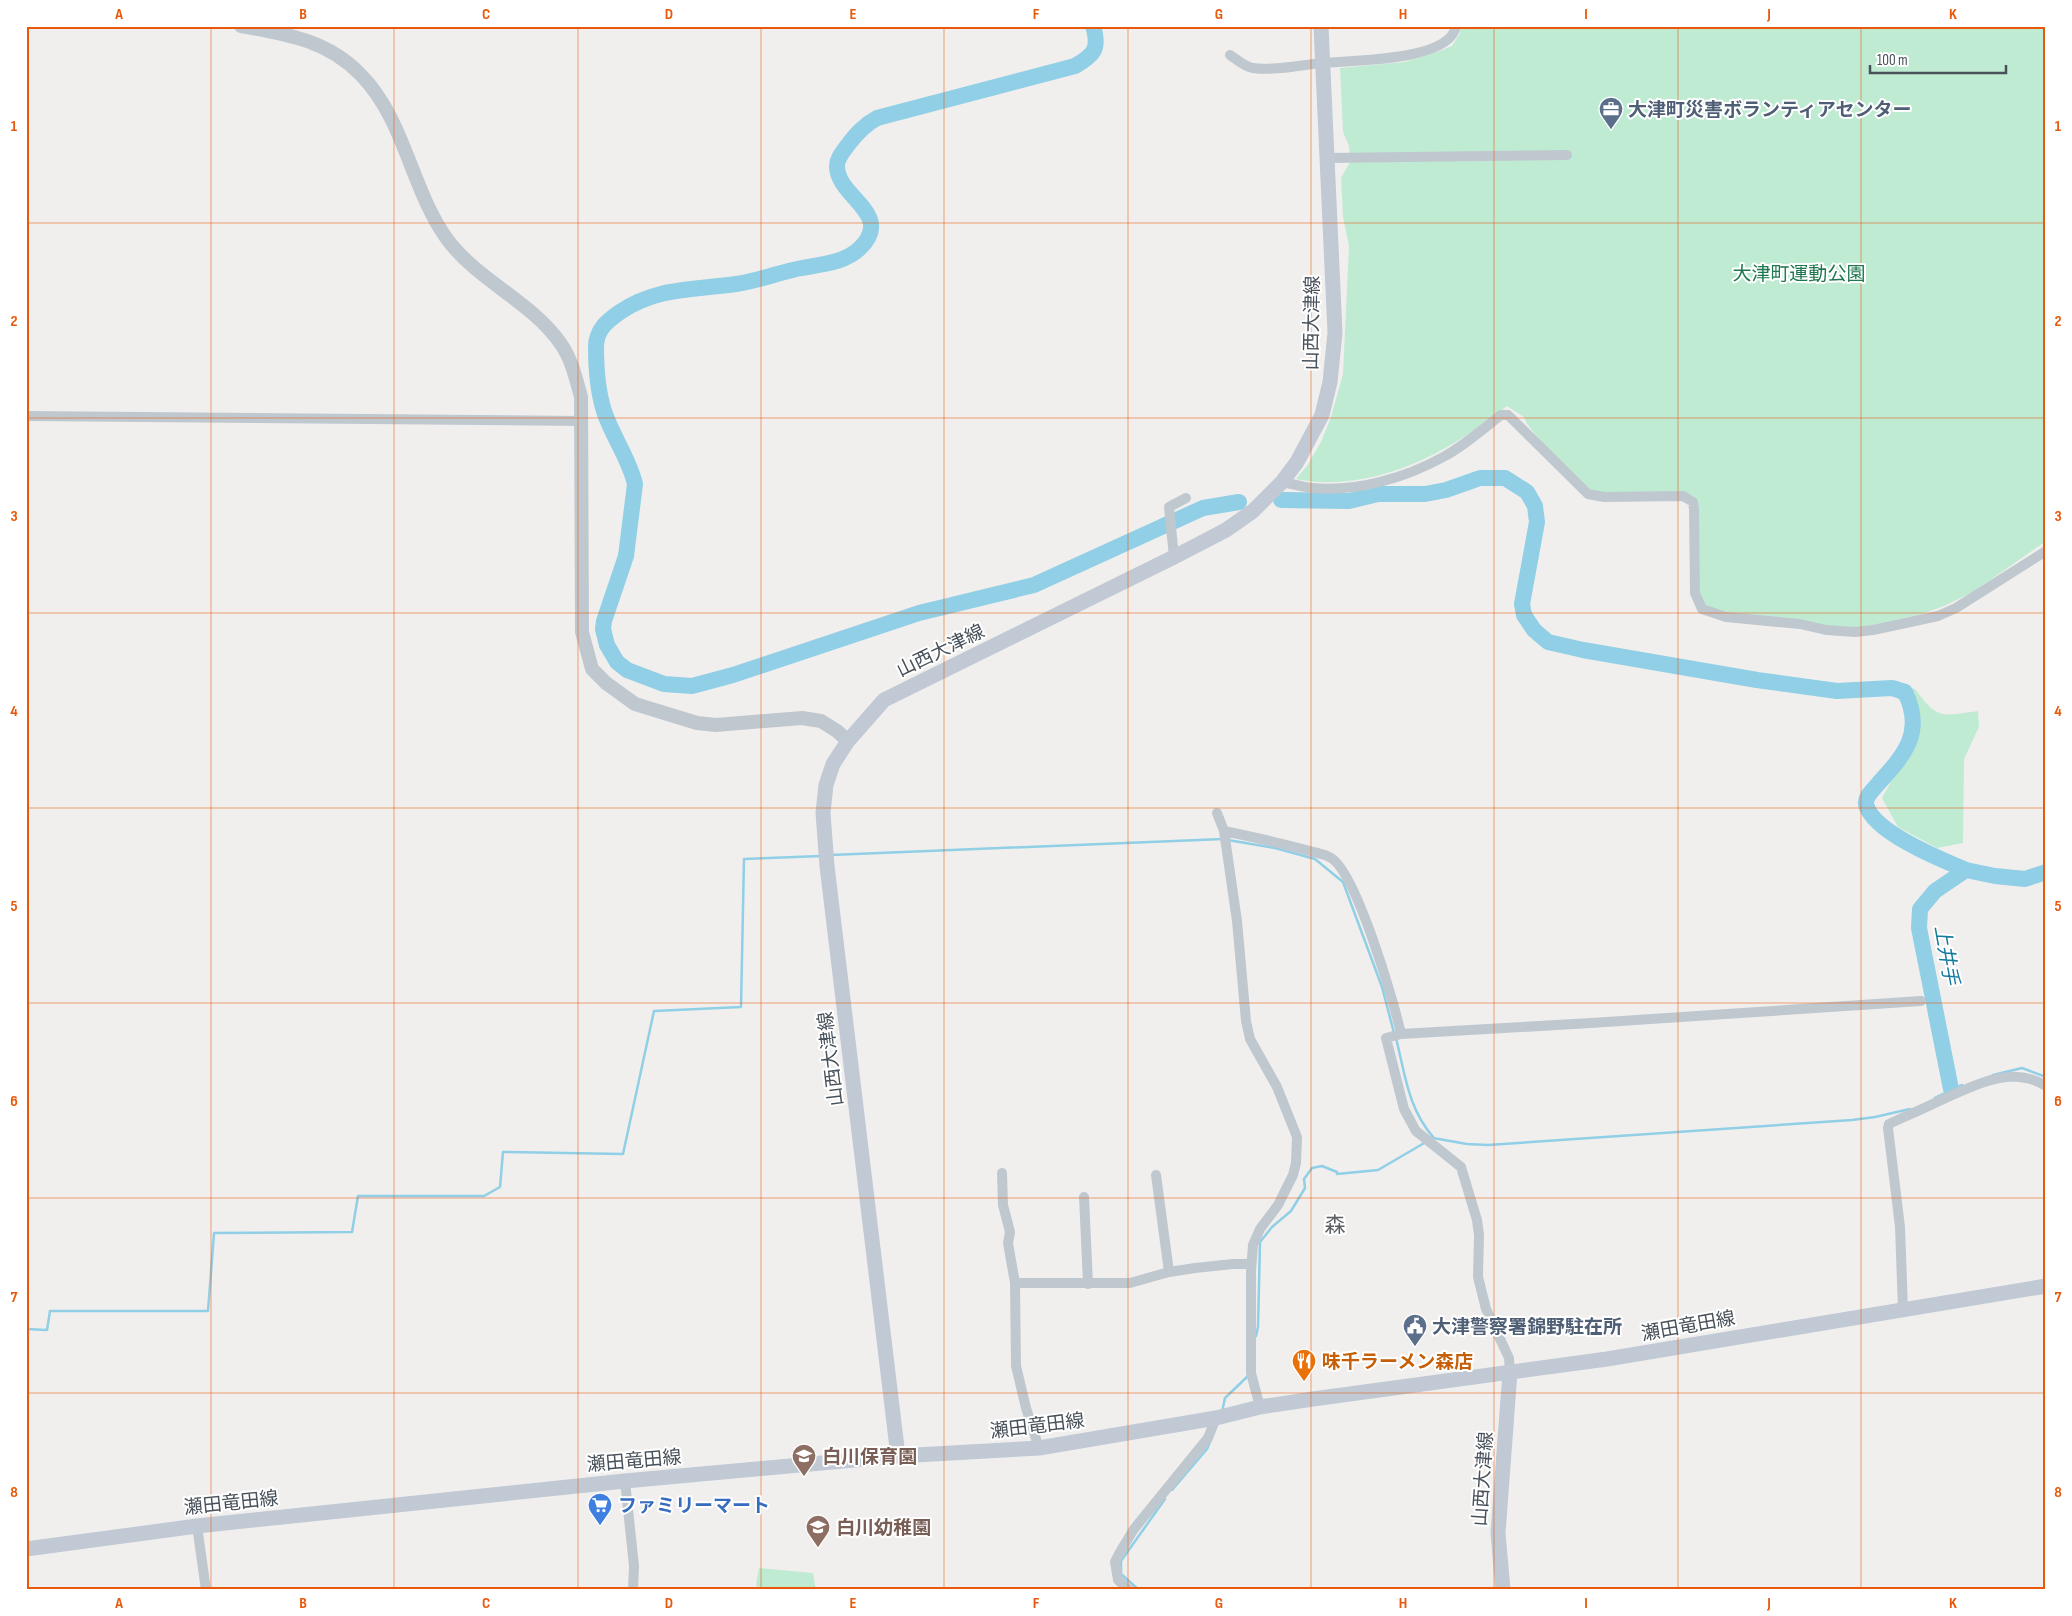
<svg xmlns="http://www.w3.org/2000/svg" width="2072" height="1616" viewBox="0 0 2072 1616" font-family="'Sofia Sans Condensed','Noto Sans JP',sans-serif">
	<rect width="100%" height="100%" fill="#f1efee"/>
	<!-- green -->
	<path fill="#c0ebd3" d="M1461 26H2046V541L1973 592 1944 606 1922 614 1864 627H1833L1717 611 1704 604 1700 598 1698 508 1695 497 1686 493H1607C1600 492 1592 491 1585 487 1567 476 1541 441 1527 424L1524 417 1507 406C1448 453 1373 494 1296 479L1307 466 1321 442 1331 417 1343 374 1349 246 1343 217 1341 178 1350 162 1349 146 1343 132 1340 68 1405 62 1437 52 1452 46 1460 33Z
		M1880 681 1915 689C1938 720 1941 716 1978 711L1979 727 1964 759 1963 843 1937 848 1898 827 1882 798 1904 758 1908 740 1906 711 1900 701Z
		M759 1568 813 1573 816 1590H758L756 1584Z"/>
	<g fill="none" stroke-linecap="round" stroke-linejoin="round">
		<!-- stream -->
		<path stroke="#90cfe5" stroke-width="2.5" d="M1228 840 1275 848 1315 859 1343 882 1382 987 1394 1033
			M831 855 1223 839
			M1396 1038C1405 1074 1408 1109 1434 1138
			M1993 1075 2022 1068 2046 1077
			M1935 1098 1962 1085
			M1433 1138 1467 1144 1488 1145 1852 1120 1875 1117 1910 1109
			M26 1329 47 1330 50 1311H208L214 1233 352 1232 358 1196H484L500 1187 503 1152 623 1154 654 1011 741 1007 744 859 821 856
			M1256 1336 1258 1327 1260 1242 1272 1227 1291 1211 1305 1188 1304 1179 1312 1168 1322 1166 1337 1172V1174L1378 1170 1426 1142
			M1222 1412 1225 1398 1249 1375
			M1172 1490 1207 1449 1210 1442
			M1139 1590 1121 1574V1561L1165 1499"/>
		<!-- river -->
		<path stroke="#90cfe5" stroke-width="16" d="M1093 26C1100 49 1094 55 1075 66L877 118C864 125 856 134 847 146 843 152 837 158 837 166 837 198 896 214 859 249 844 263 821 264 802 268 780 272 758 281 736 284 694 290 657 287 620 312 607 321 596 330 596 347 596 368 598 392 604 411 612 436 629 458 635 484L626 556 604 621 603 629 607 645 617 662 627 670 664 684 692 686 733 675 919 613 1034 585 1203 508 1239 502
			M1281 500 1349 501 1378 494H1425L1446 490 1480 478H1505L1527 492 1535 506 1537 522 1522 604 1524 615 1534 630 1548 642 1583 650 1757 680 1837 691 1892 688 1905 692C1925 733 1904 755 1877 785 1872 791 1865 797 1866 804 1872 832 1942 860 1966 870
			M1951 1089 1919 928 1920 909 1935 891 1966 870 1995 876 2025 879 2046 872"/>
		<!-- minor -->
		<path stroke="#c0c8cf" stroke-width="10" d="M1230 55C1236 59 1245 67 1253 68 1275 71 1300 65 1322 63 1350 60 1450 62 1456 26
			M1327 158 1567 155
			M26 416 582 421
			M1282 482C1292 484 1302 487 1312 488 1357 492 1406 478 1445 456 1465 445 1483 429 1501 415H1508L1588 494 1604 497 1683 496 1693 502 1694 509 1695 593 1702 609 1726 617 1800 624 1826 630 1855 632 1873 630 1938 616 1956 608 2046 551
			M1174 557 1169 507 1186 498
			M1217 813 1224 831 1237 921 1246 1021 1250 1039 1277 1087 1297 1137 1296 1163 1293 1175 1278 1205 1260 1229 1253 1245 1251 1271V1373L1260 1407
			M1224 831C1253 837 1281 843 1310 851 1316 853 1325 854 1331 858 1356 872 1394 1002 1401 1034
			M1002 1173 1003 1205 1010 1232 1008 1243 1015 1283 1016 1366 1026 1408 1039 1448
			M1156 1175 1169 1272
			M1084 1197 1088 1284
			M1015 1283H1130L1169 1272 1195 1268 1233 1264H1251
			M1903 1310 1900 1227 1888 1128 1889 1124C1906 1116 1923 1109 1939 1101 1973 1086 2011 1064 2046 1086
			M1510 1372 1509 1358 1486 1309 1478 1277 1479 1235 1477 1220 1461 1167 1416 1131 1404 1109 1386 1038 1401 1034 1591 1023 1921 1001
			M625 1481 634 1566 633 1590
			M197 1526 206 1590
			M1129 1590 1118 1580 1115 1562 1120 1552 1134 1529 1208 1438 1216 1418"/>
		<!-- tertiary -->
		<path stroke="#c0c8cf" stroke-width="14" d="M241 26C286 34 328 40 361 75 405 120 411 189 447 239 478 281 531 301 561 344 572 360 576 379 581 397L582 632 592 669 606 683 635 704 697 723 716 725 802 718 821 721 837 731 848 741"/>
		<!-- secondary -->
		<path stroke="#c0c9d4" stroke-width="15" d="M898 1456 827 866 823 813 826 785 833 764 848 741 884 700 1174 557 1226 530 1253 511 1282 482 1297 462 1322 415 1330 382 1335 333 1321 26
			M26 1549 197 1526 625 1481 898 1456 1039 1448 1216 1418 1260 1407 1313 1399 1607 1359 2046 1286
			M1503 1590 1498 1533 1510 1372"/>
	</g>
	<!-- grid -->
	<path fill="none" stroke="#e8590c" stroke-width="1" stroke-opacity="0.55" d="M211 26V1590M394 26V1590M578 26V1590M761 26V1590M944 26V1590M1128 26V1590M1311 26V1590M1494 26V1590M1678 26V1590M1861 26V1590M26 223H2046M26 418H2046M26 613H2046M26 808H2046M26 1003H2046M26 1198H2046M26 1393H2046"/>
	<!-- icons -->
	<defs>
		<symbol id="office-pin" viewBox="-11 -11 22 30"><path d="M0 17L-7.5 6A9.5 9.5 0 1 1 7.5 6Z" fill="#5c6f8a" stroke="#fff"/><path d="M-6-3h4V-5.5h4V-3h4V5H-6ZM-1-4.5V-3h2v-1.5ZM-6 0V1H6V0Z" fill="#fff"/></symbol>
		<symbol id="civic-pin" viewBox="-11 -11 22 30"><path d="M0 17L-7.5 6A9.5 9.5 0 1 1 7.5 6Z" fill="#5c6f8a" stroke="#fff"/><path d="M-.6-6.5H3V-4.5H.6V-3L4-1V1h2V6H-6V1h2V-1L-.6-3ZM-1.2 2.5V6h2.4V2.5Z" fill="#fff"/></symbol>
		<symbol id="restaurant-pin" viewBox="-11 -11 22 30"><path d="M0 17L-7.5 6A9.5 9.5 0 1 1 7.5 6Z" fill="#e8710a" stroke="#fff"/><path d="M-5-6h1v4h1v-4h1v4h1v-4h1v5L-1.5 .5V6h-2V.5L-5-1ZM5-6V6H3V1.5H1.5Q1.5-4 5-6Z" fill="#fff"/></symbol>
		<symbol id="school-pin" viewBox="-11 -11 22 30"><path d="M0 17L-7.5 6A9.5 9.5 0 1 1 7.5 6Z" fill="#8d6e63" stroke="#fff"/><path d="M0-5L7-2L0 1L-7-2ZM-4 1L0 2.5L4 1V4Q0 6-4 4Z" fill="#fff"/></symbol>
		<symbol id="supermarket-pin" viewBox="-11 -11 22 30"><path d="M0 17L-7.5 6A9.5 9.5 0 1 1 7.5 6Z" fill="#3f7fe0" stroke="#fff"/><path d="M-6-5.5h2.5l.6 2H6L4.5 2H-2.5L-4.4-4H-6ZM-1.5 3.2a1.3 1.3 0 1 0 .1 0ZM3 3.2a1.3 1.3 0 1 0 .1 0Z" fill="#fff"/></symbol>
	</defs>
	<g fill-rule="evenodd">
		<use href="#office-pin" x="1597" y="95" width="28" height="38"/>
		<use href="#civic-pin" x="1401" y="1312" width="28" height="38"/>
		<use href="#restaurant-pin" x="1290" y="1347" width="28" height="38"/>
		<use href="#school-pin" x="790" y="1442" width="28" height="38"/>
		<use href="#supermarket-pin" x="586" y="1491" width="28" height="38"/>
		<use href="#school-pin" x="804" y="1513" width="28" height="38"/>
	</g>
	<g text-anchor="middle" stroke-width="4" stroke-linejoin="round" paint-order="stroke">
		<!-- service labels -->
		<g font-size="19" font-weight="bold" fill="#4e5e75" stroke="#fff" text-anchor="start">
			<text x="1628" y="116">大津町災害ボランティアセンター</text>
			<text x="1432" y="1333">大津警察署錦野駐在所</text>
		</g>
		<!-- park labels -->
		<g font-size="19" fill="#1e774f" stroke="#fff">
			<text x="1799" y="280">大津町運動公園</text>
		</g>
		<!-- street labels -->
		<g font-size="19" fill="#48515a" stroke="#fff">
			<text transform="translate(1311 323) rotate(-89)" y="7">山西大津線</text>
			<text transform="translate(940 650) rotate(-26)" y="7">山西大津線</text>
			<text transform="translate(830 1059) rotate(-97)" y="7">山西大津線</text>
			<text transform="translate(1688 1325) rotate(-10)" y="7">瀬田竜田線</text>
			<text transform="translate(1037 1425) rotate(-7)" y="7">瀬田竜田線</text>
			<text transform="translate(634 1460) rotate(-5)" y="7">瀬田竜田線</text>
			<text transform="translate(1482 1479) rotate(-86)" y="7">山西大津線</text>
			<text transform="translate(231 1502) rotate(-6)" y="7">瀬田竜田線</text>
		</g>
		<!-- food labels -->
		<g font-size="19" font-weight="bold" fill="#c56008" stroke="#fff" text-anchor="start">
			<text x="1322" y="1368">味千ラーメン森店</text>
		</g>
		<!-- education labels -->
		<g font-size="19" font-weight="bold" fill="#785e54" stroke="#fff" text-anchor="start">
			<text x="822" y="1463">白川保育園</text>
			<text x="836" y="1534">白川幼稚園</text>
		</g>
		<!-- shop labels -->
		<g font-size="19" font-weight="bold" fill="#366cbe" stroke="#fff" text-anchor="start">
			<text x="618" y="1512">ファミリーマート</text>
		</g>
		<!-- water labels -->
		<g font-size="20" font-style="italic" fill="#177b9f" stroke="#fff">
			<text transform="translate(1947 955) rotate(80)" y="7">上井手</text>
		</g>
		<!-- quarter labels -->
		<g font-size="21" fill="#5b5e63" stroke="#fff">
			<text x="1335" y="1232">森</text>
		</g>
	</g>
	<!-- border -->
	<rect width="2072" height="1616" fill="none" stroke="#ffffff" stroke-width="55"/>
	<!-- scale -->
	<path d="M1870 65v8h136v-8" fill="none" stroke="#48515a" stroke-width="2.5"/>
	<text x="1877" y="65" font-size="15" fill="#48515a" stroke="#ffffff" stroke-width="4" paint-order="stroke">100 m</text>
	<rect x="28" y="28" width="2016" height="1560" fill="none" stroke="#e8590c" stroke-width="2"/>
	<g font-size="16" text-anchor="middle" font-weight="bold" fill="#e8590c">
		<text x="119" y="19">A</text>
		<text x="303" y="19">B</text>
		<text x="486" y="19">C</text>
		<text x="669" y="19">D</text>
		<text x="853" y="19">E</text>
		<text x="1036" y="19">F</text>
		<text x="1219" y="19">G</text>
		<text x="1403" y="19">H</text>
		<text x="1586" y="19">I</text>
		<text x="1769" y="19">J</text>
		<text x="1953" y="19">K</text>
		<text x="14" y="131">1</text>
		<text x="2058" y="131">1</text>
		<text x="14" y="326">2</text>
		<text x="2058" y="326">2</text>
		<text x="14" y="521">3</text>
		<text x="2058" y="521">3</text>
		<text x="14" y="716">4</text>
		<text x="2058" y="716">4</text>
		<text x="14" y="911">5</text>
		<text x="2058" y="911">5</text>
		<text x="14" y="1106">6</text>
		<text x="2058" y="1106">6</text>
		<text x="14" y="1302">7</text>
		<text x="2058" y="1302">7</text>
		<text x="14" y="1497">8</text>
		<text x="2058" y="1497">8</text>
		<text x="119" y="1608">A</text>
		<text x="303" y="1608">B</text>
		<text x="486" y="1608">C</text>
		<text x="669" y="1608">D</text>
		<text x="853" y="1608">E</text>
		<text x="1036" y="1608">F</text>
		<text x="1219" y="1608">G</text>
		<text x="1403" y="1608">H</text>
		<text x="1586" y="1608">I</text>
		<text x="1769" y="1608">J</text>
		<text x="1953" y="1608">K</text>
	</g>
</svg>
